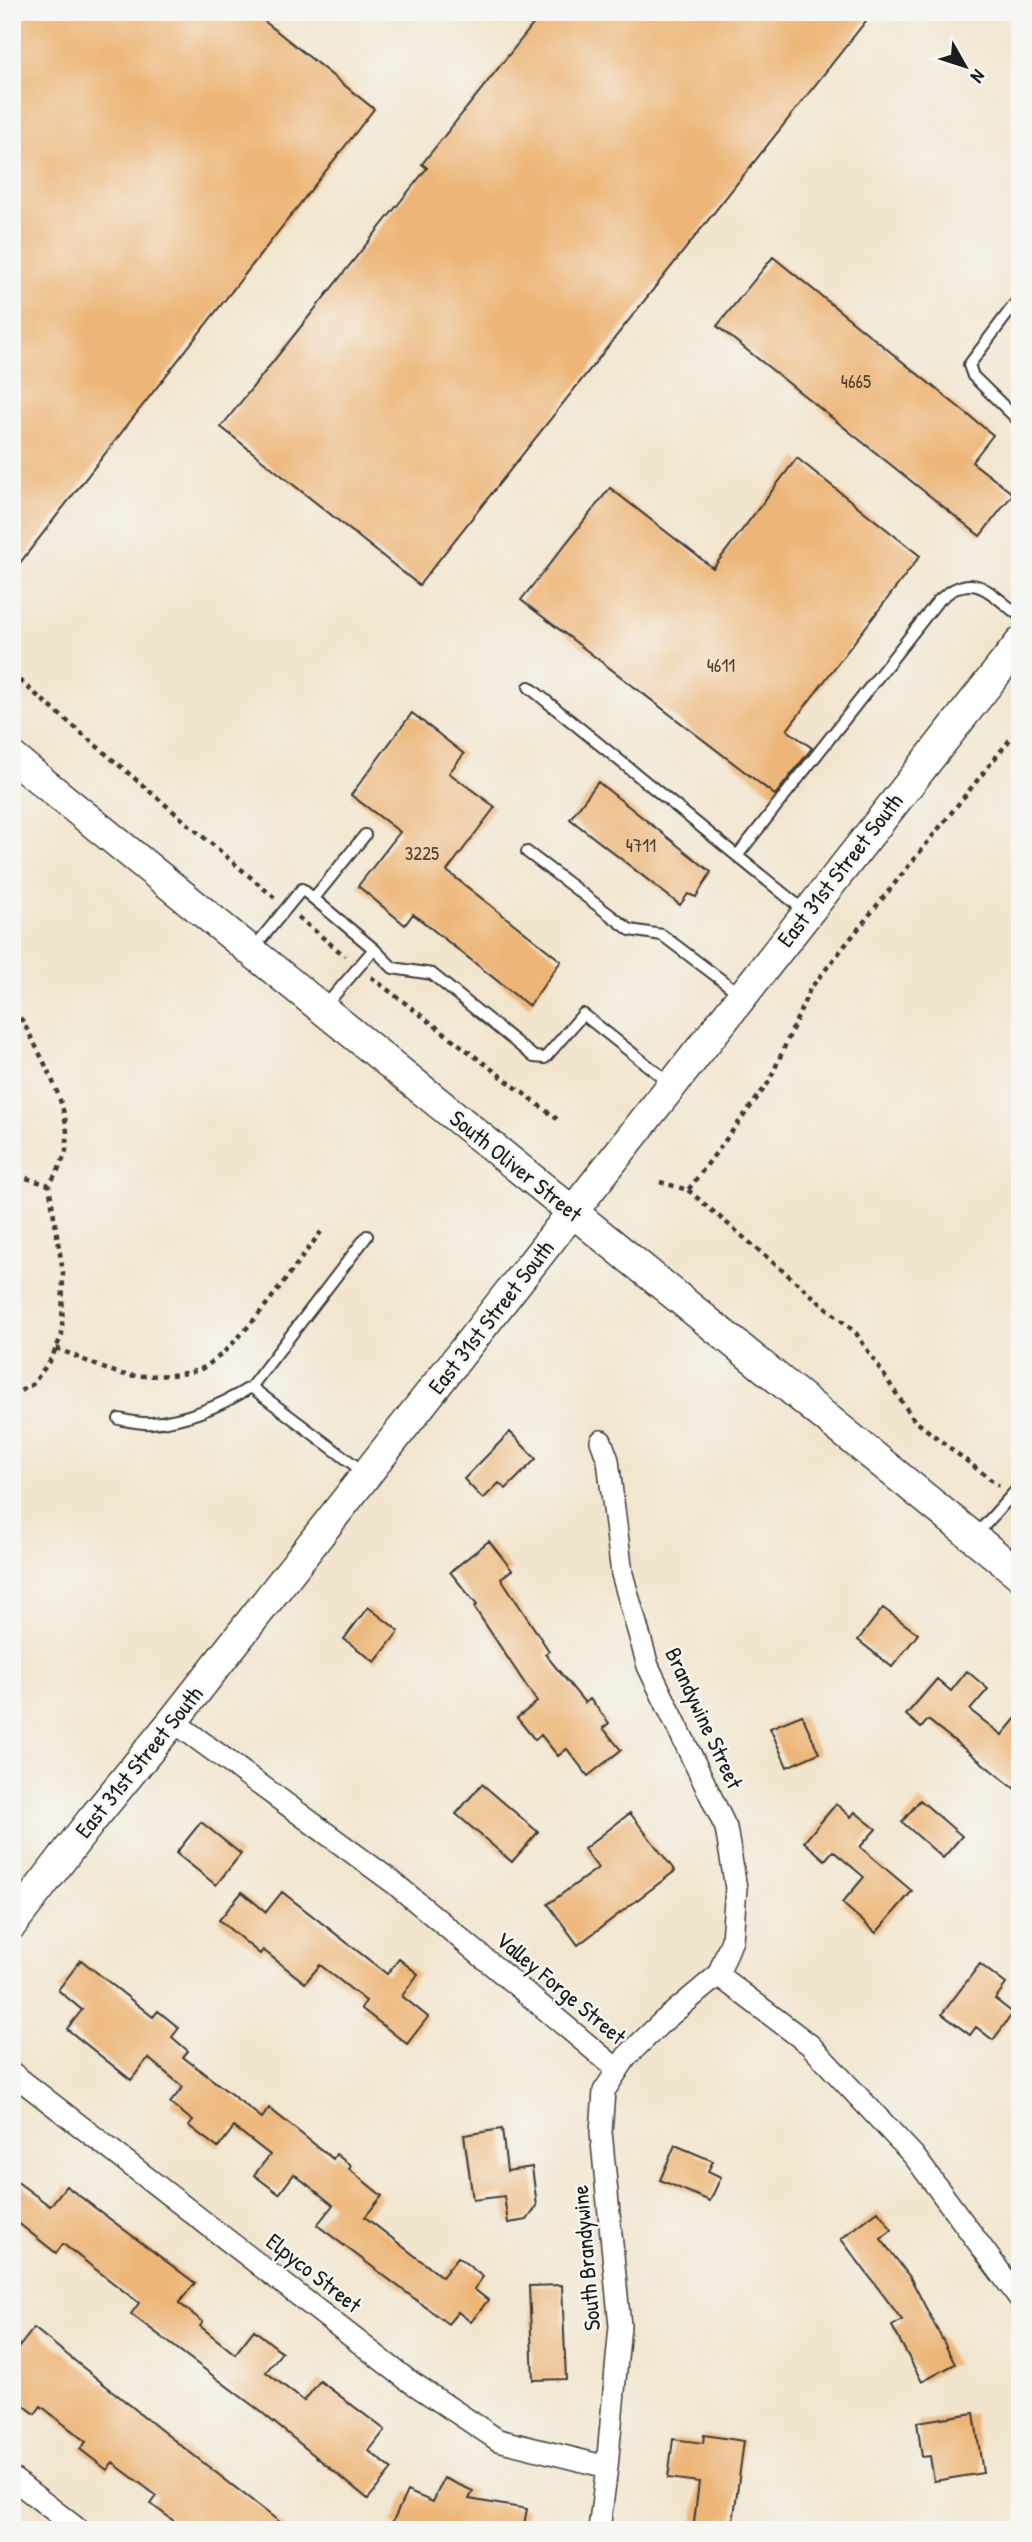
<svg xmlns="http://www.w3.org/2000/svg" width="1032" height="2542" viewBox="0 0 1032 2542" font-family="'Patrick Hand',sans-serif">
	<rect width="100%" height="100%" fill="#f6f6f2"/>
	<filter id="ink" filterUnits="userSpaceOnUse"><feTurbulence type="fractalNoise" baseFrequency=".0143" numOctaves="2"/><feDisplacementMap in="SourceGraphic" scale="14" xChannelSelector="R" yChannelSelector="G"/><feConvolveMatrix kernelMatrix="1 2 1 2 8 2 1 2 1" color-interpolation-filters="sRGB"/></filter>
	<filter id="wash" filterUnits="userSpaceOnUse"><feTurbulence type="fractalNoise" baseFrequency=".00686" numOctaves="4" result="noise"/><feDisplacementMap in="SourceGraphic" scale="28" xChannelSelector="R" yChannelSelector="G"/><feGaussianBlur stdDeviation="1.57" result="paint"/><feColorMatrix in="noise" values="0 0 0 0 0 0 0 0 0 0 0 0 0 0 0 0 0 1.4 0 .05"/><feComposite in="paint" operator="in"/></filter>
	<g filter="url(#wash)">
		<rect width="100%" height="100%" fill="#f2e5ce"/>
		<g id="blocks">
			<!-- building -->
			<path fill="#edb678" d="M12 12H253L374 109 12 573Z
				M543 12H873L419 585 221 427 427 168 422 164Z
				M773 257 993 435 972 462 1013 494 980 536 717 326Z
				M797 458 920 556 787 730 812 748 775 795 521 600 610 488 713 568Z
				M412 713 464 754 449 773 495 807 447 871 561 961 529 1006 413 914 405 925 358 886 400 832 351 795Z
				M598 782 711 872 696 897 688 894 680 905 570 819Z
				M510 1432 536 1459 506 1489 499 1483 483 1499 464 1479Z
				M489 1541 512 1570 501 1578 549 1651 545 1654 585 1703 590 1699 609 1723 603 1728 621 1750 588 1776 567 1749 558 1756 541 1735 535 1740 517 1718 537 1702 474 1607 477 1605 450 1572Z
				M368 1607 399 1631 375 1662 344 1639Z
				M883 1608 918 1634 892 1667 858 1640Z
				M967 1671 988 1689 970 1710 1002 1735 1020 1713V1793L928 1720 921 1728 906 1715 937 1679 951 1691Z
				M802 1715 819 1753 787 1767 770 1728Z
				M482 1784 538 1832 512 1862 456 1814Z
				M920 1800 962 1836 943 1858 902 1822Z
				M836 1804 851 1817 855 1812 876 1829 860 1847 912 1891 876 1933 842 1903 864 1877 833 1851 825 1860 804 1842Z
				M630 1813 675 1871 578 1945 548 1904 598 1868 584 1849Z
				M201 1822 241 1854 216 1885 176 1853Z
				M242 1892 266 1912 282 1892 387 1974 399 1959 418 1974 402 1996 428 2017 407 2044 361 2008 366 2001 320 1965 305 1983 263 1950 260 1954 219 1920Z
				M81 1960 153 2017 158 2011 179 2028 172 2037 188 2051 183 2057 262 2118 269 2108 333 2159 336 2154 351 2166 349 2169 382 2196 365 2217 442 2277 458 2257 483 2277 474 2289 488 2300 471 2322 458 2312 448 2324 317 2225 333 2205 294 2174 279 2194 254 2175 270 2155 234 2127 218 2148 189 2126 193 2121 170 2103 183 2087 148 2058 131 2080 67 2029 82 2010 58 1990Z
				M980 1964 1006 1984 995 1999 1013 2013 993 2040 976 2027 970 2035 942 2014Z
				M502 2129 507 2171 532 2167 537 2206 527 2220 508 2223 504 2196 473 2200 464 2135Z
				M675 2145 713 2161 708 2171 721 2177 710 2201 660 2180Z
				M12 2178 50 2206 66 2186 195 2283 179 2303 203 2322 200 2326 235 2354 254 2330 282 2352 266 2372 304 2401 320 2381 385 2430 369 2451 392 2469 368 2499 260 2411 131 2314 139 2303 63 2244 56 2253 12 2218Z
				M878 2211 892 2230 881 2239 910 2277 955 2364 922 2382 892 2326 902 2320 841 2239Z
				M562 2285 566 2379 533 2380 529 2286Z
				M34 2328 161 2430 290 2530H186L151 2504 157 2496 113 2463 107 2470 80 2449 86 2442 41 2406 35 2414 12 2396V2356Z
				M974 2413 983 2473 934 2481 930 2456 922 2457 917 2422Z
				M704 2435 744 2441 732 2530H693L699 2482 668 2478 673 2439 703 2443Z
				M444 2478 473 2491 469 2499 527 2509 523 2530H406L392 2523 407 2491 433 2502Z"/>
		</g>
	</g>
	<g filter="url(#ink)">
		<use href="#blocks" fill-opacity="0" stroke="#3c3a37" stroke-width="2"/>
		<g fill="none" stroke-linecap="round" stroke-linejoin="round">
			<defs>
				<path id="lane" d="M1020 297 969 365 973 376 1020 422
					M529 687 806 912
					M527 852 630 930 662 935 740 994
					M737 856 937 602C973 568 987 591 1020 616
					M314 898 365 835
					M253 949 302 889 374 949 393 968 432 974 534 1057 545 1058 583 1014 671 1084
					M325 1006 374 949
					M119 1419C129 1421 141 1424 152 1423 187 1420 222 1405 251 1387
					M365 1473 251 1387 367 1236
					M975 1536 1020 1486"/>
				<path id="street" d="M173 1721 394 1883 618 2070
					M718 1975 810 2045 914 2156 1020 2299
					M12 2073 405 2378 498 2440 607 2467
					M12 2478 79 2530
					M599 2530 607 2467 620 2326 601 2132 604 2091 627 2056 661 2023 718 1975 732 1940 736 1888 726 1828 648 1666 622 1574 608 1460 601 1441"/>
				<path id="secondary" d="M12 757 1020 1575
					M12 1924 91 1821 173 1721C456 1362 735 1001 1020 643"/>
			</defs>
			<!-- lane casing -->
			<use href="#lane" stroke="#3c3a37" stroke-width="14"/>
			<!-- street casing -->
			<use href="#street" stroke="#3c3a37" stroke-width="24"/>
			<!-- secondary casing -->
			<use href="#secondary" stroke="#3c3a37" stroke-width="33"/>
			<!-- path -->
			<path stroke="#3c3a37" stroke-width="4.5" stroke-dasharray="5 5" stroke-linecap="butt" d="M12 674 275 898
				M298 917 345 956
				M371 977 557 1119
				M12 1012 22 1020C39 1053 69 1103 67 1141 67 1157 57 1172 49 1185L26 1178 12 1177
				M660 1182 688 1190 769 1082 810 989 1020 727
				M688 1190 856 1333 914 1420 999 1486
				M56 1348C76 1356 106 1371 126 1375 142 1377 186 1376 201 1369 240 1348 292 1269 321 1232
				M12 1396 33 1384 51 1359 62 1335 63 1272 49 1185"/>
			<!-- lane -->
			<use href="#lane" stroke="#fff" stroke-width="10"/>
			<!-- street -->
			<use href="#street" stroke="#fff" stroke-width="21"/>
			<!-- secondary -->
			<use href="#secondary" stroke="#fff" stroke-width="30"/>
		</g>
	</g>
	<g text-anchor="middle" stroke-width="5" stroke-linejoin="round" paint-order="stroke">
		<!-- number labels -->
		<g font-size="19" fill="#504233">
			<text x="856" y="388">4665</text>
			<text x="721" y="672">4611</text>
			<text x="641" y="852">4711</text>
			<text x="422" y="860">3225</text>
		</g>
		<!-- street labels -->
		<g font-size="23" fill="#1c1c1c" stroke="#f6f6f2">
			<text transform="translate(840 870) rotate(-52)" y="8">East 31st Street South</text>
			<text transform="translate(516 1166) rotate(39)" y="8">South Oliver Street</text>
			<text transform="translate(491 1317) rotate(-52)" y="8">East 31st Street South</text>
			<text transform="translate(704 1718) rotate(65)" y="8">Brandywine Street</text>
			<text transform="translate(139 1762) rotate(-51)" y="8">East 31st Street South</text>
			<text transform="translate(561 1988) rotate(40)" y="8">Valley Forge Street</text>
			<text transform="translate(586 2258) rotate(-95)" y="8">South Brandywine</text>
			<text transform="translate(314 2273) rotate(38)" y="8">Elpyco Street</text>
		</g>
	</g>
	<!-- margin -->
	<rect width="1032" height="2542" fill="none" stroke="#f6f6f2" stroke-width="42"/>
	<!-- north arrow -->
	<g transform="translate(965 66) rotate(129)" stroke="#f6f6f2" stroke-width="5" paint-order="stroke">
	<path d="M0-5L12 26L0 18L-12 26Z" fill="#1c1c1c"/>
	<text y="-10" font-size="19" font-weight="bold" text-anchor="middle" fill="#1c1c1c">N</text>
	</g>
</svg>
